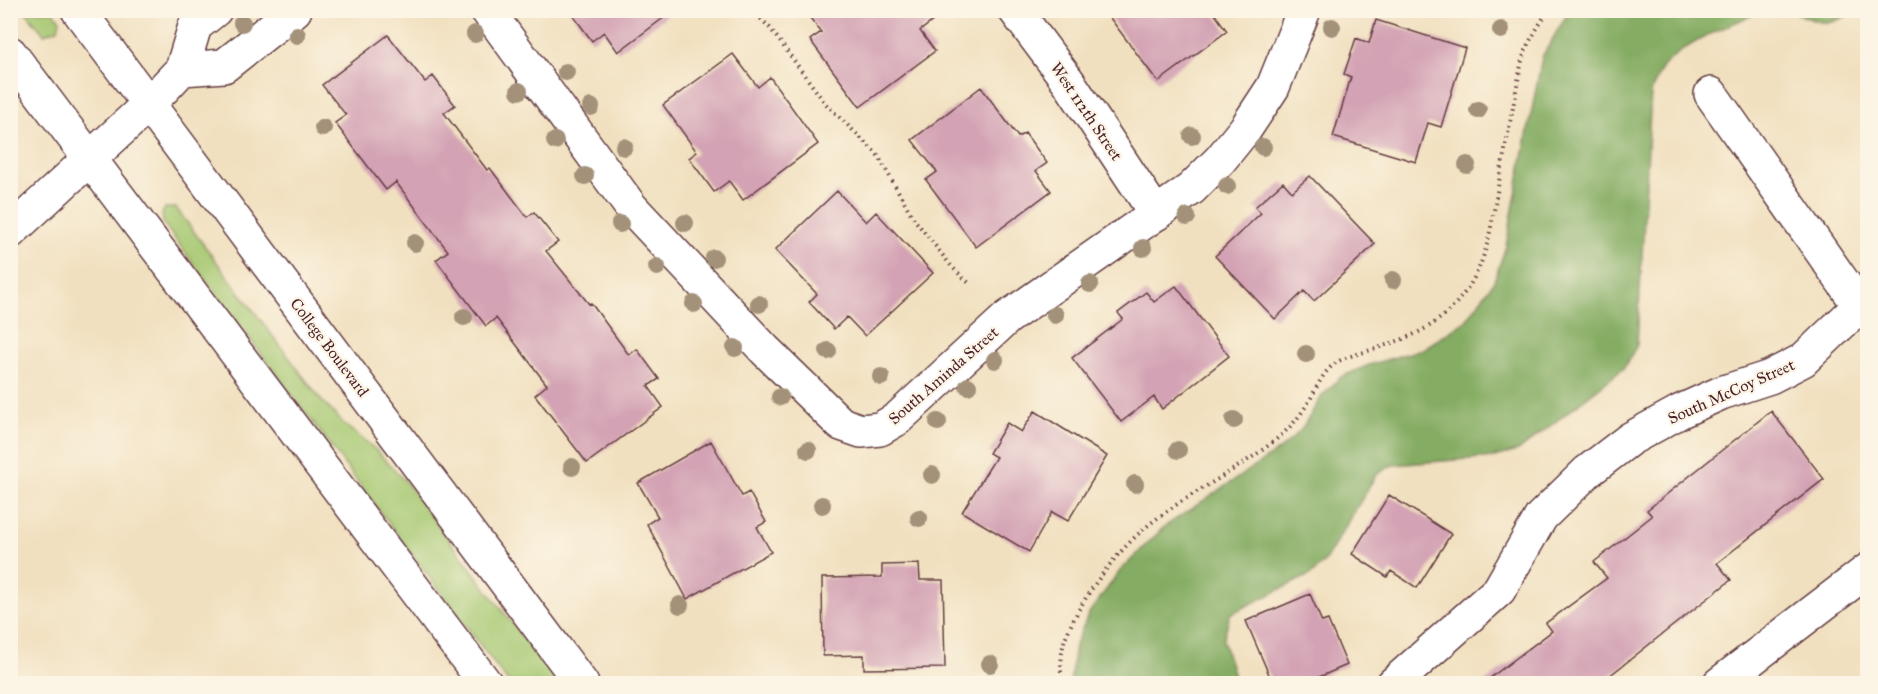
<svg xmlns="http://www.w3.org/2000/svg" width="1878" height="694" viewBox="0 0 1878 694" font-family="'IM FELL Great Primer',serif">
	<rect width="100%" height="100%" fill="#fcf5e5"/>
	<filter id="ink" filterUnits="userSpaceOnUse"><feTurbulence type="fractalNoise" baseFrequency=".0167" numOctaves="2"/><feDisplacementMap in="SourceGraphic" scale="12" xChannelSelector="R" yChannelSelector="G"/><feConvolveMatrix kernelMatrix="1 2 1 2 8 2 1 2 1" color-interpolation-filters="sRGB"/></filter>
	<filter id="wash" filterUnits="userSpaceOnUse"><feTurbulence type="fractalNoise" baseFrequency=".008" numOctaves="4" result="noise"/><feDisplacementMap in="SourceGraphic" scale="24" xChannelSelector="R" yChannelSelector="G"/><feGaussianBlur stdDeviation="1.35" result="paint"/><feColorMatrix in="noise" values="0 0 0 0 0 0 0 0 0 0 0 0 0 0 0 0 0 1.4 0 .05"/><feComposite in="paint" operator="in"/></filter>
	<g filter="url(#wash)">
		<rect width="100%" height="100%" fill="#f1e0bf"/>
		<!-- green -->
		<path fill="#a5c76f" stroke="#78734d" stroke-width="1.5" d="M25 11H53L60 20 58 29 44 34Z
			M165 208H176L321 400 345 425 375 449 405 481 557 683H509L163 223 162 214Z"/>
		<!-- forest -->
		<path fill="#84ac62" stroke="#676646" stroke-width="1.5" d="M1569 11H1762C1734 23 1682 44 1663 67 1658 74 1654 85 1651 93L1637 345 1624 368 1518 451 1494 457 1392 465 1376 475 1325 561 1312 574 1230 614 1223 640 1236 683H1070L1075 645 1089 613 1120 571 1164 527 1282 448 1301 430 1322 396 1341 377 1369 365 1423 349 1466 321 1494 281 1506 246 1542 57Z
			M1792 11H1855C1827 29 1820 23 1792 11Z"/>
		<g id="blocks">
			<!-- building -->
			<path fill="#d3a2b4" d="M569 10H674L618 52 604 32 592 41Z
				M804 10H947L920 31 935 51 860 107 810 40 821 32Z
				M1104 10H1212L1227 31 1158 82Z
				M1376 20 1465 48 1441 127 1428 123 1416 162 1333 137 1351 77 1344 74 1356 38 1369 43Z
				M388 35 425 82 433 76 455 105 444 113 487 170 490 168 527 217 534 212 558 242 546 251 589 304 591 303 629 355 637 349 659 379 648 386 663 407 587 463 535 395 547 385 496 318 486 326 436 260 448 251 396 182 386 190 335 123 346 115 322 85Z
				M733 54 758 87 770 77 818 144 743 200 729 181 714 192 689 158 697 152 663 105Z
				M981 87 1018 137 1025 133 1047 163 1036 171 1051 191 976 247 926 180 937 172 912 140Z
				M1310 176 1375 244 1314 301 1304 291 1275 319 1215 256 1261 213 1255 207 1283 182 1292 192Z
				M837 191 866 222 876 212 933 273 865 336 847 317 834 329 809 302 817 294 775 250Z
				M1176 286 1229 356 1162 409 1154 397 1121 422 1072 358 1123 319 1118 313 1146 292 1154 302Z
				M1035 411 1107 456 1068 521 1052 512 1029 552 962 512 996 457 989 453 1007 423 1021 432Z
				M1771 411 1824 479 1717 563 1731 580 1599 684H1482L1552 631 1546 623 1607 578 1594 562 1652 516 1647 510Z
				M711 441 742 496 749 492 766 522 757 527 771 552 687 599 647 524 658 517 638 483Z
				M1389 495 1451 534 1417 588 1391 571 1387 577 1352 554Z
				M919 564 920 580H943L945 668 864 669V655L823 656 822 578 882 577V565Z
				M1310 594 1322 622 1328 620 1347 665 1303 684H1273L1246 621Z"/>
		</g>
	</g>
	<g filter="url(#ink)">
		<use href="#blocks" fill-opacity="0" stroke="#633c41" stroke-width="1.5"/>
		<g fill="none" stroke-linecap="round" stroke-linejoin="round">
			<defs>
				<path id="minor" d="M487 10 631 207 765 350 841 424 861 431 880 429 897 419 1007 318 1191 189 1220 160 1246 128 1273 87 1304 10
					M1015 10 1068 81 1156 214
					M182 69 224 66 295 10
					M1711 94 1859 305
					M10 232 149 104 182 69 195 26 215 10
					M1393 684 1499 590 1541 517 1587 472 1630 439 1681 411 1721 393 1770 377 1803 360 1868 298
					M1719 684 1868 570"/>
				<path id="major" d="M78 10 582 684
					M10 53 486 684"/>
			</defs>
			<!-- minor casing -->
			<use href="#minor" stroke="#633c41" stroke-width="36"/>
			<!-- major casing -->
			<use href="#major" stroke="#633c41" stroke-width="36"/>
			<!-- path -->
			<path stroke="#633c41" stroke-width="4" stroke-dasharray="1.5 4.5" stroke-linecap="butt" d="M752 10 770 28 825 103 877 154 914 219 952 267 969 283
				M1060 684C1062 669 1060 653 1065 639 1081 597 1119 547 1155 520 1194 490 1241 469 1279 437 1291 427 1300 416 1308 403 1316 390 1321 375 1333 365 1343 357 1358 354 1371 350 1411 337 1439 328 1465 292 1489 260 1492 219 1499 181 1507 141 1514 100 1522 60L1528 44 1548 10"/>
			<!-- minor -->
			<use href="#minor" stroke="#fff" stroke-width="33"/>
			<!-- major -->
			<use href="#major" stroke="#fff" stroke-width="33"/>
		</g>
		<!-- trees -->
		<g fill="#a49179">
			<circle cx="242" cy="23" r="9"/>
			<circle cx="1332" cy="27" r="9"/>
			<circle cx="1501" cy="30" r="9"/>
			<circle cx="475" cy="34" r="9"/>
			<circle cx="297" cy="35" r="9"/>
			<circle cx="566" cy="72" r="9"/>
			<circle cx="519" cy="91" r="9"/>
			<circle cx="591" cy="107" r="9"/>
			<circle cx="1478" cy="110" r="9"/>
			<circle cx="323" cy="128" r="9"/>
			<circle cx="1192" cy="136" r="9"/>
			<circle cx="555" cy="141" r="9"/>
			<circle cx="624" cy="147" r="9"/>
			<circle cx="1263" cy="147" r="9"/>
			<circle cx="1467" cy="165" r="9"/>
			<circle cx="585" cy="176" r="9"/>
			<circle cx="1227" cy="186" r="9"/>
			<circle cx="1187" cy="217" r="9"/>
			<circle cx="685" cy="223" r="9"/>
			<circle cx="620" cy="224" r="9"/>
			<circle cx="415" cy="243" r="9"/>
			<circle cx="1143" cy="248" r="9"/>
			<circle cx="714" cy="258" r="9"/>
			<circle cx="657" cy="267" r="9"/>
			<circle cx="1393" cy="280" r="9"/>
			<circle cx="1090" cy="284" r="9"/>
			<circle cx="694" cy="304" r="9"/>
			<circle cx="759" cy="304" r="9"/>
			<circle cx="1055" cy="315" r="9"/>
			<circle cx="464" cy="317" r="9"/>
			<circle cx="735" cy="348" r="9"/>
			<circle cx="828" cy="351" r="9"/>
			<circle cx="1306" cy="354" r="9"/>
			<circle cx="995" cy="360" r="9"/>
			<circle cx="881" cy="377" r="9"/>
			<circle cx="968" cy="386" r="9"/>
			<circle cx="780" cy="397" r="9"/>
			<circle cx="1234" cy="420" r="9"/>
			<circle cx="938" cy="422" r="9"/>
			<circle cx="808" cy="450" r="9"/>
			<circle cx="1178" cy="450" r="9"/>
			<circle cx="572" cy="467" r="9"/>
			<circle cx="932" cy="475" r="9"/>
			<circle cx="1135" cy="484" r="9"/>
			<circle cx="822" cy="505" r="9"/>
			<circle cx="919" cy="518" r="9"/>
			<circle cx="680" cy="605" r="9"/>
			<circle cx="990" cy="664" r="9"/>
		</g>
	</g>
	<g text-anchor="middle" stroke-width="4.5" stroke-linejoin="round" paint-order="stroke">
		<!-- street labels -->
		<g font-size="16" fill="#4a1f2b" stroke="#fcf5e5">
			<text transform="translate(1087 111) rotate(56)" y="6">West 112th Street</text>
			<text transform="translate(330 347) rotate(53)" y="6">College Boulevard</text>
			<text transform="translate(943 375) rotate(-41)" y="6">South Aminda Street</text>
			<text transform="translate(1731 391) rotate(-24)" y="6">South McCoy Street</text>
		</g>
	</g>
	<!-- margin -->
	<rect width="1878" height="694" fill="none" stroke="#fcf5e5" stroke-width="36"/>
</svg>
